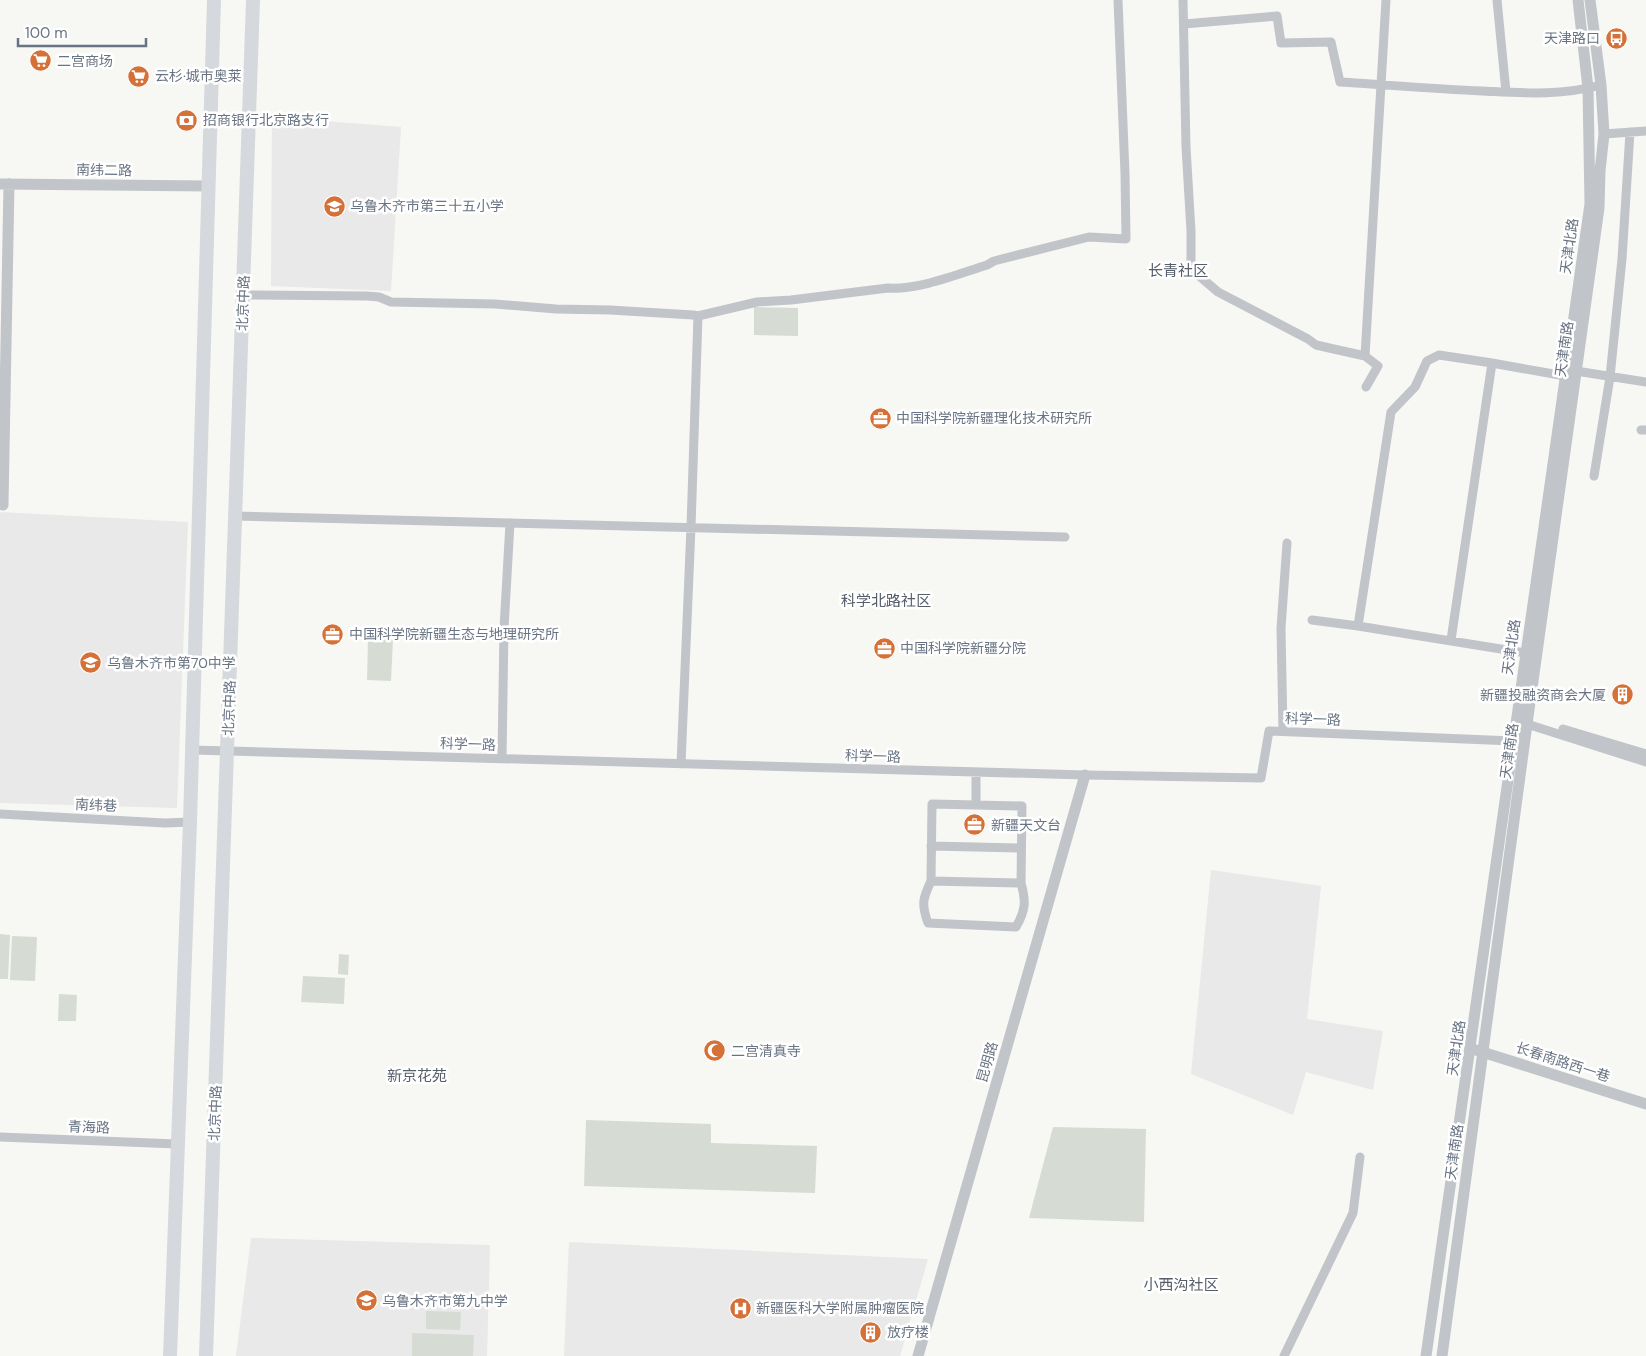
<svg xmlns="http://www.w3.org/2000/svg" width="1646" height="1356" viewBox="0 0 1646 1356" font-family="'DM Sans','Noto Sans SC',sans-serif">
	<rect width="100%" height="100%" fill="#f7f7f4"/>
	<!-- built -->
	<path fill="#e8e9e8" d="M272 117 401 127 391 291 271 286Z
		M0 512 188 522 177 808 0 803Z
		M1211 870 1321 886 1307 1019 1383 1031 1373 1090 1306 1072 1293 1115 1191 1074Z
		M251 1238 490 1245 487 1356H236Z
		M569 1242 928 1259 900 1356H564Z"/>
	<!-- green -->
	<path fill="#d6dcd4" d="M754 307 798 308V336L754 335Z
		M368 638 393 639 391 681 367 680Z
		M0 934 10 935 8 979H0Z
		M12 936 37 937 35 981 10 980Z
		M339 954 349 955 348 975 338 974Z
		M303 976 345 978 344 1004 301 1002Z
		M59 994 77 995 76 1021H58Z
		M586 1120 711 1124V1143L817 1146 815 1193 584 1186Z
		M1053 1127 1146 1129 1144 1222 1029 1218Z
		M426 1311 461 1312 460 1330 426 1329Z
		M412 1333 474 1335 473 1356H412Z"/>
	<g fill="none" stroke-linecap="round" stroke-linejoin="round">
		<!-- minor -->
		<path stroke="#c1c4c8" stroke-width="9" d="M1183 0 1186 147 1191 231V269L1218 292 1308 339 1316 345 1365 356 1378 366 1366 387
			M1497 0 1506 92
			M1184 24 1277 16 1281 43 1331 42 1340 82C1388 85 1435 89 1482 91 1525 93 1559 96 1601 85
			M1604 134 1646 131
			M243 295 367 296 379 297 391 302 495 304 556 309 610 310 693 315 698 316 757 302 791 300 888 288C919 290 958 274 987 265L994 261 1089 237 1126 239 1125 173 1118 0
			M1365 356 1386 0
			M1576 371 1646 382
			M1641 430H1646
			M1594 476 1610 377 1622 259 1630 132
			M235 516 1065 537
			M1312 620 1358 626 1526 653
			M1358 626 1391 412 1415 387 1427 361 1439 355 1492 363
			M1451 640 1492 363 1565 376
			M1527 724 1646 762
			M1563 729 1646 754
			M1283 731 1281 628 1287 543
			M192 750 1085 775 1261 778 1269 731 1513 741
			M502 758 504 628 510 523
			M681 764 691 527 698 316
			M976 805 932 804 931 881 1021 883 1022 806 976 805V772
			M0 814 165 823 190 822
			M931 846 1021 848
			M931 881C923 898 921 904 928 923L1016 927C1026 910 1026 901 1021 883
			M0 1137 177 1144
			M1284 1356 1353 1213 1360 1157"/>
		<!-- tertiary -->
		<path stroke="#c1c4c8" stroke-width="11" d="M0 184 208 186
			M0 504 3 505 9 184
			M1476 1050 1646 1104
			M918 1356 1085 775
			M1426 1356 1590 204 1588 88 1578 0
			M1442 1356 1527 724 1599 208 1600 171 1604 134 1601 85 1590 0"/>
		<!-- primary -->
		<path stroke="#d5d8dc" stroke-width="14" d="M170 1356 190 822 214 0
			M206 1356 253 0"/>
	</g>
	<!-- icons -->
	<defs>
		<symbol id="bus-disc" viewBox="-11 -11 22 22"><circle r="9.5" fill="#d57037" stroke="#fff"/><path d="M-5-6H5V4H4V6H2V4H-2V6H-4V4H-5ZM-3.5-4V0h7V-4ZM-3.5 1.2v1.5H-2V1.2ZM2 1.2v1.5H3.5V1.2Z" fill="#fff"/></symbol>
		<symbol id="supermarket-disc" viewBox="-11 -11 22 22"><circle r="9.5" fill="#d57037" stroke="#fff"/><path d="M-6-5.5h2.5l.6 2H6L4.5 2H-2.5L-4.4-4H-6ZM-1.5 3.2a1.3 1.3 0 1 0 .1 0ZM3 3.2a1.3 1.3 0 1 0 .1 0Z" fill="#fff"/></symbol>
		<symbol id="bank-disc" viewBox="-11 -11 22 22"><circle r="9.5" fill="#d57037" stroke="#fff"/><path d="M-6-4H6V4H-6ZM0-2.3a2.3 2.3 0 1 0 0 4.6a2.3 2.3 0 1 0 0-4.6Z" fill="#fff"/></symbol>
		<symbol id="school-disc" viewBox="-11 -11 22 22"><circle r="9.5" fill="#d57037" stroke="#fff"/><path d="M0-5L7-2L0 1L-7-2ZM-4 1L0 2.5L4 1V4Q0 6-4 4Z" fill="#fff"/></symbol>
		<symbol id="office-disc" viewBox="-11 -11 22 22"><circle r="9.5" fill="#d57037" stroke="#fff"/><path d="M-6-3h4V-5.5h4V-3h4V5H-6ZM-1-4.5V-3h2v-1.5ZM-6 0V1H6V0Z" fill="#fff"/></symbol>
		<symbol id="building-disc" viewBox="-11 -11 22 22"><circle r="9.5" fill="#d57037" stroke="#fff"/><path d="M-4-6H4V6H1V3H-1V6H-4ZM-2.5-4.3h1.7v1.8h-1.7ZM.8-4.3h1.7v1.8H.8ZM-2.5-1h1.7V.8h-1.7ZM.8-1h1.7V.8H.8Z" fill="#fff"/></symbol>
		<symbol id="mosque-disc" viewBox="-11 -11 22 22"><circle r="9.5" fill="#d57037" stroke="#fff"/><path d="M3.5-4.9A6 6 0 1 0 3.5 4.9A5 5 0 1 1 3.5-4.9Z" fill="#fff"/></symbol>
		<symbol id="hospital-disc" viewBox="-11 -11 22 22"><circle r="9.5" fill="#d57037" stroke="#fff"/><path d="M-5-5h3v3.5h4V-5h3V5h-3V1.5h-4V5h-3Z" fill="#fff"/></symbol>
	</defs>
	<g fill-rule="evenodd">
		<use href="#bus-disc" x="1604" y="26" width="25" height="25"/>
		<use href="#supermarket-disc" x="28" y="48" width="25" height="25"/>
		<use href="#supermarket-disc" x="126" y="64" width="25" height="25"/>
		<use href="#bank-disc" x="174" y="108" width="25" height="25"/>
		<use href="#school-disc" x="322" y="194" width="25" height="25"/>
		<use href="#office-disc" x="868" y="406" width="25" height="25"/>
		<use href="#office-disc" x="320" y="622" width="25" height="25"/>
		<use href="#office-disc" x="872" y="636" width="25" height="25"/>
		<use href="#school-disc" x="78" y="650" width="25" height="25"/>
		<use href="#building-disc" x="1610" y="682" width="25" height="25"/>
		<use href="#office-disc" x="962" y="812" width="25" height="25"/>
		<use href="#mosque-disc" x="702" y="1038" width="25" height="25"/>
		<use href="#school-disc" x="354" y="1288" width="25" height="25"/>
		<use href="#hospital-disc" x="728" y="1296" width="25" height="25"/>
		<use href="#building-disc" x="858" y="1320" width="25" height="25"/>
	</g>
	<g text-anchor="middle" stroke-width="5" stroke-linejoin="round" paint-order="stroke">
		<!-- poi labels -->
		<g font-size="14" fill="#697483" stroke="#fff" text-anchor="start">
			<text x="1600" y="43" text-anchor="end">天津路口</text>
			<text x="57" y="66">二宫商场</text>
			<text x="155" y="81">云杉·城市奥莱</text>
			<text x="203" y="125">招商银行北京路支行</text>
			<text x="350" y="211">乌鲁木齐市第三十五小学</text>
			<text x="896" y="423">中国科学院新疆理化技术研究所</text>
			<text x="349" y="639">中国科学院新疆生态与地理研究所</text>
			<text x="900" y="653">中国科学院新疆分院</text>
			<text x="107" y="668">乌鲁木齐市第70中学</text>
			<text x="1606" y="700" text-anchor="end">新疆投融资商会大厦</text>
			<text x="991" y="830">新疆天文台</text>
			<text x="731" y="1056">二宫清真寺</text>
			<text x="382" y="1306">乌鲁木齐市第九中学</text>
			<text x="756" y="1313">新疆医科大学附属肿瘤医院</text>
			<text x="887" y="1337">放疗楼</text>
		</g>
		<!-- street labels -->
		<g font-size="14" fill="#697483" stroke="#fff">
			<text transform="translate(104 170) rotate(1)" y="5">南纬二路</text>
			<text transform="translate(1569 246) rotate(-82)" y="5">天津北路</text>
			<text transform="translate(243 303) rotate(-88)" y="5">北京中路</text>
			<text transform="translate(1564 349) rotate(-82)" y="5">天津南路</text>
			<text transform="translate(1511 647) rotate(-82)" y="5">天津北路</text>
			<text transform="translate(229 708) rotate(-88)" y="5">北京中路</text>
			<text transform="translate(1313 719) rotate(2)" y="5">科学一路</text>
			<text transform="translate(468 744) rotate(2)" y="5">科学一路</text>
			<text transform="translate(1509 751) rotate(-82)" y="5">天津南路</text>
			<text transform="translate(873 756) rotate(2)" y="5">科学一路</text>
			<text transform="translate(96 805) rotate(3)" y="5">南纬巷</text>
			<text transform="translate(1456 1048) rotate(-82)" y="5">天津北路</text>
			<text transform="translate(987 1062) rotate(-74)" y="5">昆明路</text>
			<text transform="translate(1563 1062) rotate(18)" y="5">长春南路西一巷</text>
			<text transform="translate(215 1113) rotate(-88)" y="5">北京中路</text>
			<text transform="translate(89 1127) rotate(2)" y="5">青海路</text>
			<text transform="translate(1454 1152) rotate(-82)" y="5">天津南路</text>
		</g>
		<!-- neighbourhood labels -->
		<g font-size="15" fill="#565e69" stroke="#fff">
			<text x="1178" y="276">长青社区</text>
			<text x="886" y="606">科学北路社区</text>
			<text x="417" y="1081">新京花苑</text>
			<text x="1181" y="1290">小西沟社区</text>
		</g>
	</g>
	<!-- scale -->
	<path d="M18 38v8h128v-8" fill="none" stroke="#697483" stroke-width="2.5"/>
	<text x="25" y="38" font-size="15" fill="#697483" stroke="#ffffff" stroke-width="4" paint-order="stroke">100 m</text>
</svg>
